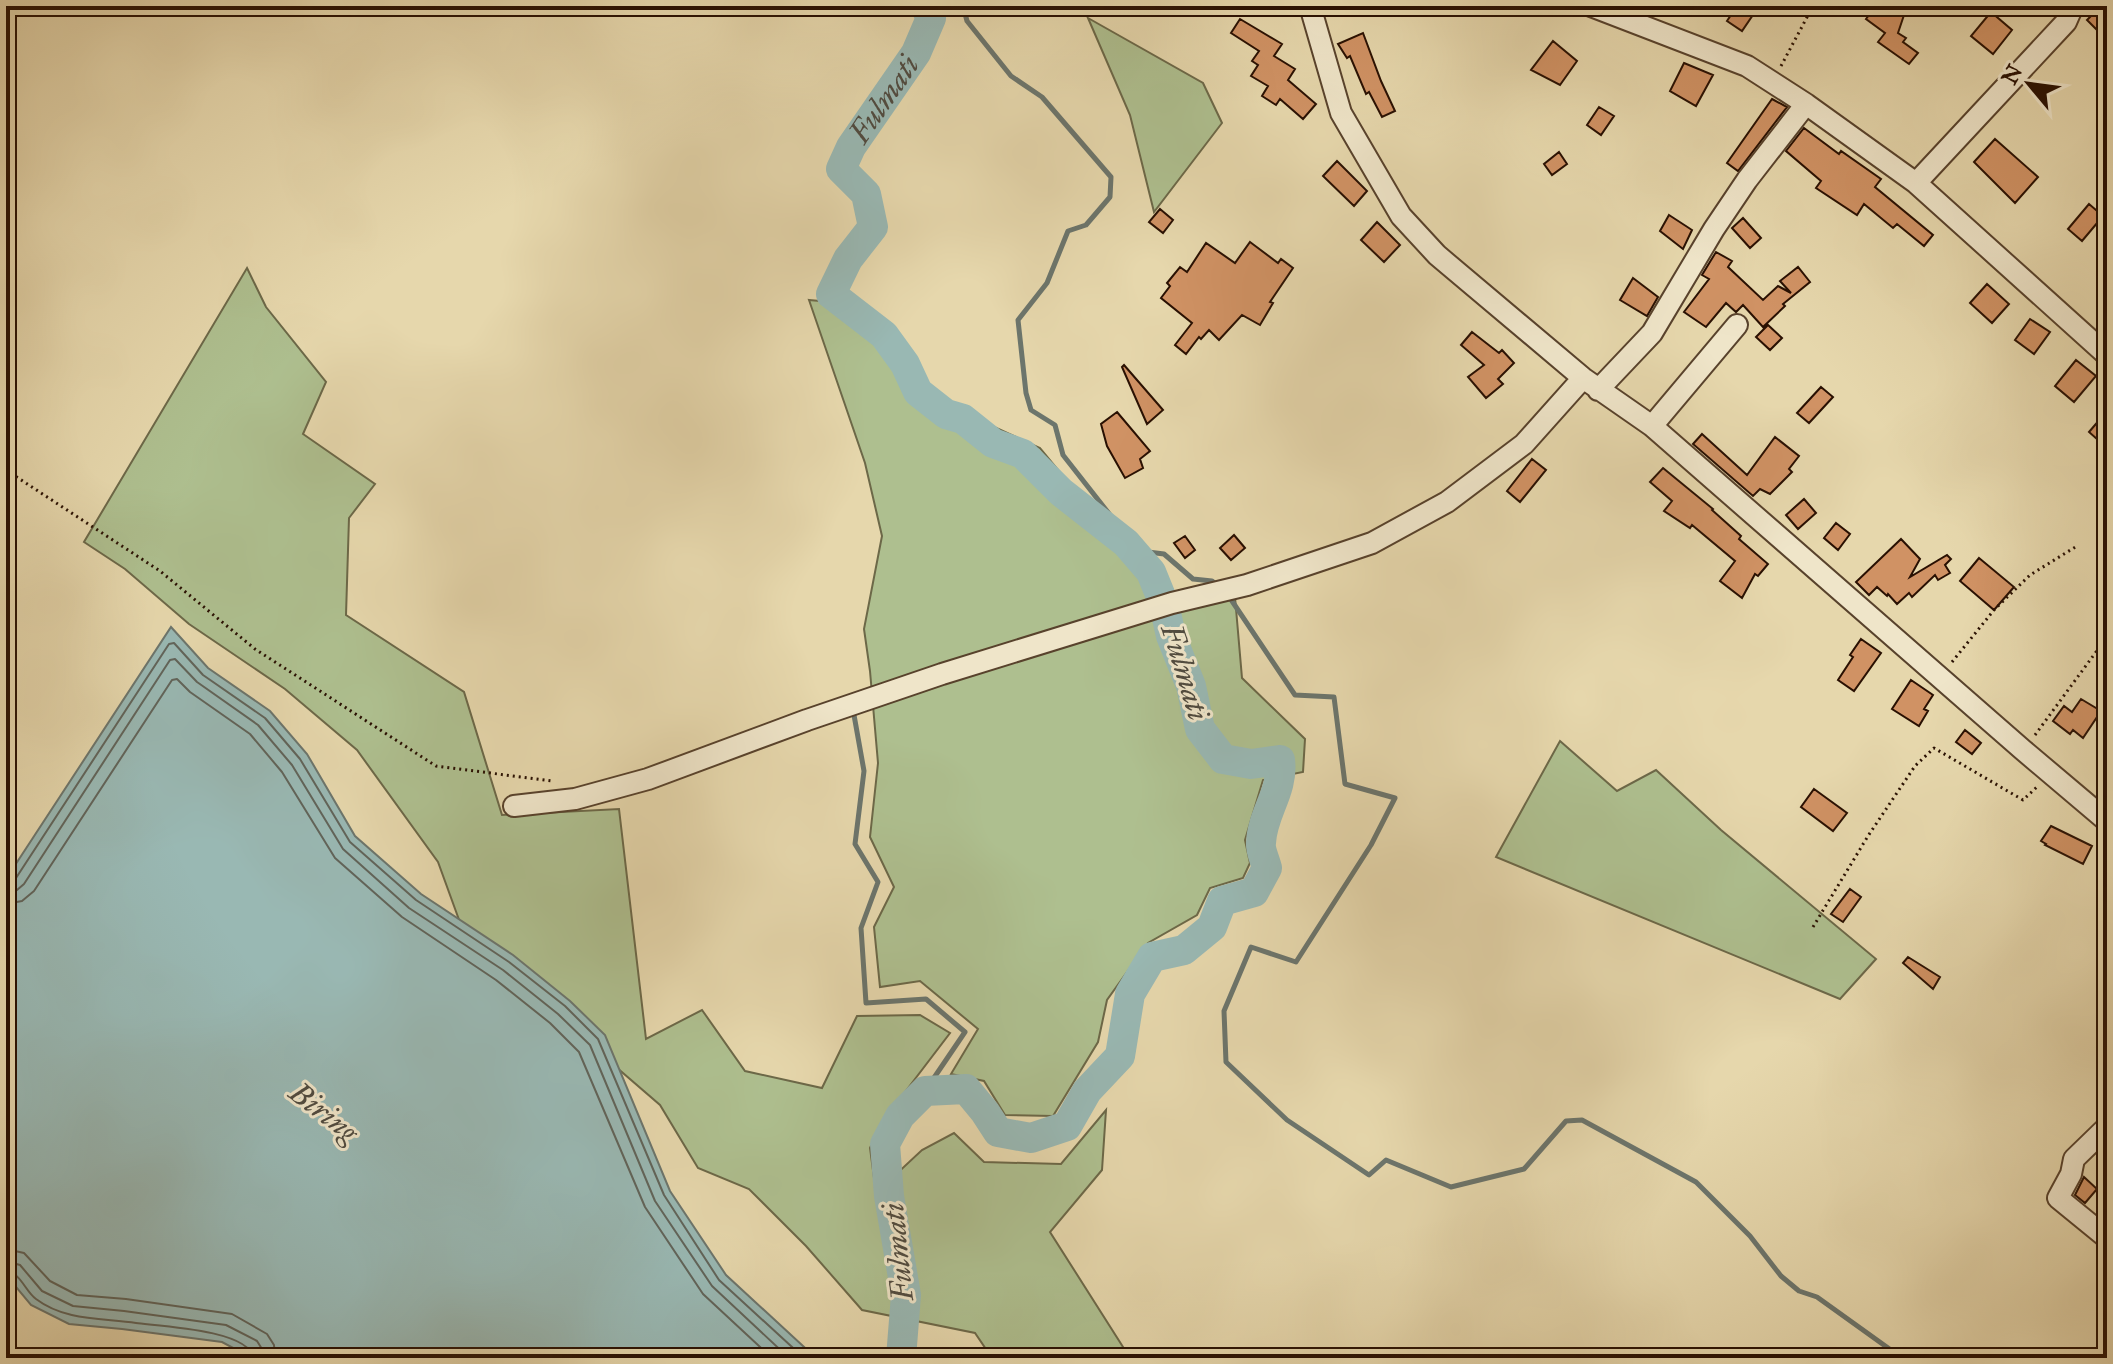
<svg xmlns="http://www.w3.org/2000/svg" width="2113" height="1364" viewBox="0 0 2113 1364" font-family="'IM FELL Great Primer',serif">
	<rect width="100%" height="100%" fill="#e6d7ac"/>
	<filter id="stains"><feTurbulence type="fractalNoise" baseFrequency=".0025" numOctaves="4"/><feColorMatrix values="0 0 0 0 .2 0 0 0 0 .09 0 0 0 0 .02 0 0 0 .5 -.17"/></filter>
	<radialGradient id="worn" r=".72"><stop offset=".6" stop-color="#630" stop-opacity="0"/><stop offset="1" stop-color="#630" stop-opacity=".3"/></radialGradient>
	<!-- green -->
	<path fill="#aebf8f" stroke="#6c6848" stroke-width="2" d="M1088 18 1203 83 1222 123 1154 212 1130 115Z
		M247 268 266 307 326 382 303 434 375 484 349 518 346 615 464 692 502 815 619 809 646 1039 702 1010 745 1071 822 1088 857 1016 920 1015 950 1033 883 1121 870 1148 876 1193 922 1150 954 1133 984 1162 1061 1164 1106 1110 1102 1170 1050 1232 1130 1358H992L975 1333 862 1310 806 1246 749 1189 698 1168 660 1105 565 1023 462 928 438 862 357 750 285 689 189 624 125 569 84 542Z
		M809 300 842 303 884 335 905 364 918 392 1040 448 1148 579 1155 604 1235 597 1242 678 1305 739 1303 772 1263 780 1245 840 1250 863 1243 878 1210 888 1197 915 1148 943 1107 1000 1098 1042 1053 1116 1005 1115 984 1081 951 1074 978 1029 920 981 880 987 874 927 894 887 870 837 878 763 870 671 864 629 882 536 865 463Z
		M1560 741 1617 791 1656 770 1721 830 1876 959 1840 999 1496 857Z"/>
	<!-- water -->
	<path fill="#99b8b3" stroke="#6c756c" stroke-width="2" d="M171 627 208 668 270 711 307 754 355 836 421 894 513 955 570 1001 605 1035 670 1191 726 1275 816 1358H252L222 1342 122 1329 69 1324 31 1305 6 1275V879Z"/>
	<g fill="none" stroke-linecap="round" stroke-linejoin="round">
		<!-- shore -->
		<path stroke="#61645a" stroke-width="2" d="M6 882H11L16 878 169 644 174 643 203 675 265 718 300 759 350 842 416 900 509 962 565 1006 598 1039 664 1195 719 1280 804 1358
			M6 892 17 890 24 884 170 660 175 659 197 682 258 725 292 765 343 849 409 908 503 970 558 1014 590 1045 655 1201 712 1286 789 1358
			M6 904 22 901 34 891 172 680 177 679 190 692 250 734 282 772 335 858 402 917 496 980 550 1023 579 1052 645 1207 703 1294 772 1358
			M6 1249 24 1253 50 1281 77 1295 126 1299 232 1314 267 1334 274 1345 275 1358
			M6 1261 20 1265 42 1291 73 1306 124 1311 226 1325 257 1341 262 1349 263 1358
			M6 1271C21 1273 25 1291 36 1299 65 1321 102 1318 136 1323 160 1326 250 1330 253 1358"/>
		<!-- stream -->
		<path stroke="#6c756c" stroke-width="5" d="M963 6 967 21 1011 76 1042 97 1111 177 1110 197 1086 225 1068 231 1047 283 1018 320 1026 393 1031 410 1055 425 1063 455 1114 520 1132 550 1164 554 1193 579 1212 581 1217 585
			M1228 595 1295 695 1334 697 1345 784 1395 798 1371 845 1296 962 1251 947 1224 1011 1226 1062 1287 1120 1369 1175 1386 1160 1451 1187 1524 1169 1566 1121 1582 1120 1696 1182 1750 1236 1781 1276 1799 1291 1817 1297 1902 1358
			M854 715 864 771 855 844 878 882 861 928 866 1003 926 999 965 1032 925 1091"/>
		<!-- river -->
		<path stroke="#99b8b3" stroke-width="30" id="s1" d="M901 1358 906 1295 889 1196 885 1144 900 1116 925 1091 966 1089 985 1112 998 1132 1031 1138 1067 1126 1087 1091 1120 1056 1130 994 1152 957 1184 950 1212 927 1222 901 1254 892 1267 868C1265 860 1260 850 1261 843 1262 813 1284 791 1280 760L1251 764 1223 759 1200 729 1191 686 1171 636 1164 604 1151 572 1126 543 1061 492 1023 454 993 443 963 419 946 414 918 392 905 364 884 335 831 294 848 259 873 227 866 194 841 169 851 147 916 53 931 18 925 6"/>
	</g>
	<!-- building -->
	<path fill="#d09264" stroke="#291002" stroke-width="2" d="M1737 6H1759L1742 31 1727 21Z
		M1876 6H1907L1898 33 1906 38 1903 42 1918 53 1909 64 1878 42 1885 33 1866 19Z
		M2099 8 2107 16V40L2087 20Z
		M1991 12 2012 30 1993 54 1971 36Z
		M1240 19 1282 44 1274 56 1295 69 1288 80 1316 104 1303 119 1280 99 1276 105 1262 96 1268 86 1251 76 1258 65 1252 61 1259 51 1231 33Z
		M1363 33 1381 81 1395 111 1382 117 1369 92 1366 94 1350 56 1347 58 1338 44Z
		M1553 41 1577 61 1560 85 1531 70Z
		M1684 63 1713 75 1696 106 1670 91Z
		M1772 99 1787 107 1738 171 1727 163Z
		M1599 107 1614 116 1601 135 1587 125Z
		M1804 128 1839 154 1841 151 1881 179 1875 187 1933 235 1924 246 1897 224 1893 228 1864 204 1857 215 1816 188 1821 181 1786 151Z
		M1995 139 2038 177 2015 203 1974 162Z
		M1559 152 1567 164 1552 175 1544 164Z
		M1337 161 1367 191 1354 206 1323 176Z
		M2089 204 2103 216 2082 241 2068 229Z
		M1160 209 1173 220 1163 233 1149 222Z
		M1669 215 1692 230 1683 249 1660 231Z
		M1743 218 1761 238 1750 248 1732 228Z
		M1377 222 1400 245 1384 262 1361 240Z
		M1250 242 1278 263 1281 259 1293 268 1270 302 1273 303 1260 325 1242 315 1219 340 1209 330 1201 339 1199 337 1186 354 1175 345 1192 323 1161 298 1170 286 1167 283 1180 267 1187 272 1206 243 1235 263Z
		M1716 252 1732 261 1728 267 1763 300 1778 286 1791 293 1780 281 1798 267 1810 282 1783 304 1785 306 1763 327 1743 305 1736 312 1726 303 1706 327 1684 312 1709 279 1702 275Z
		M1633 278 1658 297 1647 316 1620 300Z
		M1987 284 2009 304 1992 323 1970 303Z
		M2030 319 2050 332 2034 354 2015 340Z
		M1768 325 1782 338 1770 350 1756 337Z
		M1472 332 1499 353 1502 350 1514 363 1498 379 1503 384 1486 398 1468 377 1484 365 1461 345Z
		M2076 360 2096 376 2074 402 2055 386Z
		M1124 365 1163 410 1147 424 1122 367Z
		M1821 387 1833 397 1809 423 1797 413Z
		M2107 411V448L2089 432Z
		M1117 412 1150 451 1140 459 1143 468 1125 478 1107 446 1101 424Z
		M1702 434 1747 475 1775 437 1799 456 1789 469 1792 472 1770 494 1760 489 1753 496 1693 444Z
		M1532 459 1546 470 1520 502 1507 491Z
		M1663 468 1713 509 1712 510 1741 536 1739 539 1768 564 1758 576 1755 574 1742 598 1720 581 1735 561 1692 525 1690 528 1664 511 1672 501 1650 482Z
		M1804 499 1816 513 1798 529 1786 515Z
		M1836 523 1850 534 1838 550 1824 538Z
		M1234 535 1245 548 1231 560 1220 548Z
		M1185 536 1195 550 1185 558 1174 543Z
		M1901 539 1920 559 1910 577 1947 555 1951 559 1945 565 1950 573 1938 580 1935 575 1912 597 1909 593 1897 604 1888 594 1887 596 1877 587 1869 595 1856 582Z
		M1979 558 2014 587 1994 610 1960 581Z
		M1861 639 1881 653 1854 691 1838 680 1853 657 1850 655Z
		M1911 680 1933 695 1924 709 1928 711 1919 726 1892 709Z
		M2081 699 2101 711 2083 738 2073 730 2070 734 2053 721 2064 706 2072 712Z
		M1965 730 1981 743 1972 754 1956 742Z
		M1814 789 1847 813 1833 831 1801 807Z
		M2051 826 2092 846 2083 864 2045 845 2046 844 2041 841Z
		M1850 889 1861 897 1843 922 1831 914Z
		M1908 957 1940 977 1933 989 1903 963Z
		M2084 1177 2097 1189 2085 1203 2075 1195Z"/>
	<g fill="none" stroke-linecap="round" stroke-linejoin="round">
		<defs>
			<path id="minor" d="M1310 6 1341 113 1401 216 1437 255 1583 378 1652 426 2023 750 2107 821
				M1591 6 1747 66 1806 104 1916 183 2107 355
				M1916 183 2066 22 2073 6
				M1598 390 1652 333 1714 229 1747 180 1806 104
				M1652 426 1737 325
				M514 806 575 799 648 779 807 720 942 674 1172 603 1247 585 1372 543 1447 502 1524 444 1583 378
				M2107 1127 2074 1159 2071 1174 2058 1198 2107 1238"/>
		</defs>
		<!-- minor casing -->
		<use href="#minor" stroke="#58422c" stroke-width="24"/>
		<!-- path -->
		<path stroke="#291002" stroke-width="3" stroke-dasharray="2 4" stroke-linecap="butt" d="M1781 66 1813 6
			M6 470 160 571 255 649 436 766 552 781
			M1952 662 1994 610 2030 575 2077 546
			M2035 735 2107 637
			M1813 927 1868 836 1915 766 1934 748 2023 800 2039 785"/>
		<!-- minor -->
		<use href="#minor" stroke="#efe5c9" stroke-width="20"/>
	</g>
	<g text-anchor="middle" stroke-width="6" stroke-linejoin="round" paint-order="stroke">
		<!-- water labels -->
		<g font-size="30" font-style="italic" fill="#504b40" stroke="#efe5c9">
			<text dy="10" stroke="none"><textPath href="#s1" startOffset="1836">Fulmati</textPath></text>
			<text transform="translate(1185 672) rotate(73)" y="10">Fulmati</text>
			<text transform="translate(324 1112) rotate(38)" y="10">Biring</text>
			<text transform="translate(898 1252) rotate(-96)" y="10">Fulmati</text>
		</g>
	</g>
	<!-- margin -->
	<rect width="2113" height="1364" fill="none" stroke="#e6d7ac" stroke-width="32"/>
	<rect x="8" y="8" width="2097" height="1348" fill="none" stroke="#291002" stroke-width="4"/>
	<rect x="16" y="16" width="2081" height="1332" fill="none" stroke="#291002" stroke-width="2"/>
	<!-- north arrow -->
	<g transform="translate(2029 84) rotate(299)" stroke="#efe5c9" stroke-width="6" paint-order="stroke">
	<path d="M0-6L14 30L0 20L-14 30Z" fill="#291002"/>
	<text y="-12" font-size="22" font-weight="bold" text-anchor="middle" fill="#291002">N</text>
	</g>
	<rect width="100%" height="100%" filter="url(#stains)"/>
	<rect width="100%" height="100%" fill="url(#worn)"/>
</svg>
